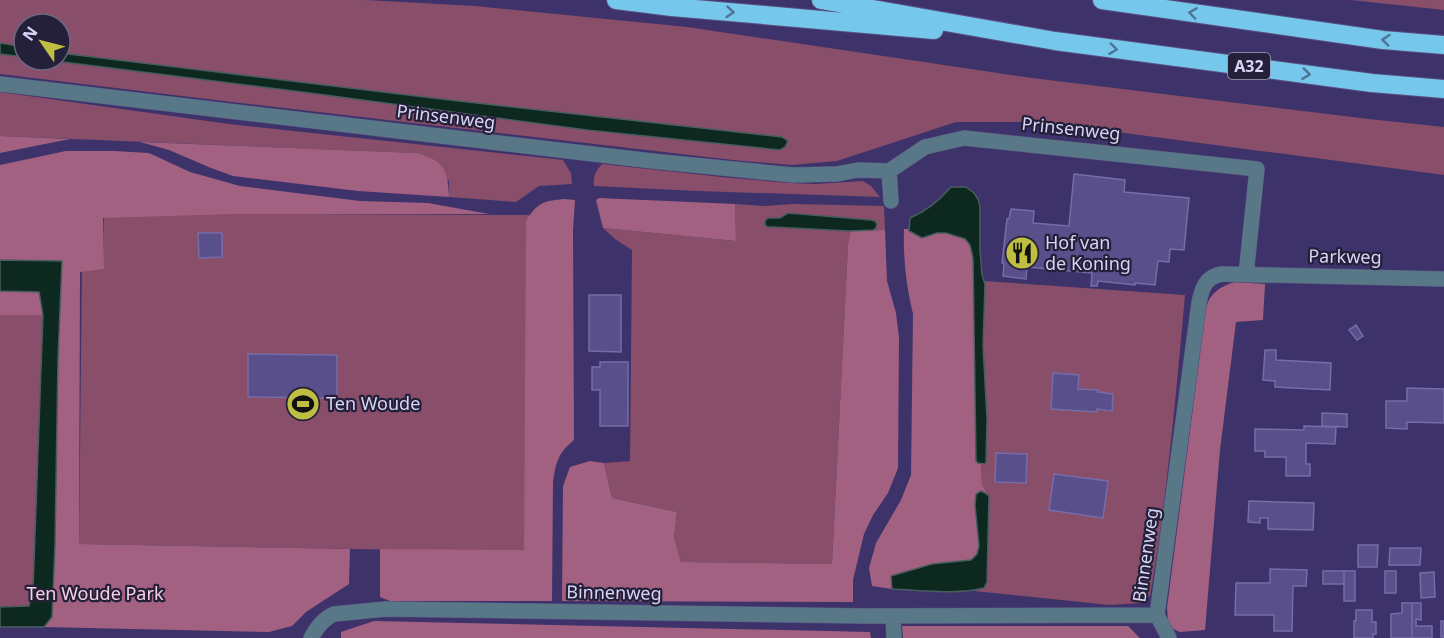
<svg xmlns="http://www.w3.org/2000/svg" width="1444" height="638" viewBox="0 0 1444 638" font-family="'Noto Sans',sans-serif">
	<rect width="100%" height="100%" fill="#3d336a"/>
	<!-- green -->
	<path fill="#884e6a" d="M0 0H366L475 6 687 27 1032 78 1369 119 1444 127V175L1041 122H956L837 161 792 165 733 160 232 102 0 74V54L24 57V60H47L310 93 788 141 782 137 441 99 60 53V24H24V47L0 43Z
		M1351 0H1444V10Z
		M0 92 229 124 563 160 571 173 572 184 539 186 516 202 449 197V181L416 153 0 136Z
		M602 164 731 178 790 183 816 184 863 181 871 186 880 197 698 191 594 186C593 176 595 172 602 164Z
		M735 204 764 206 794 204 884 206 885 230H873L876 228 877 225 875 221 871 220 788 213 781 218H768V227L850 231 848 245 832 564 681 562 674 537 677 512 612 498 604 463 630 461 632 250 615 239 603 228 736 241Z
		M104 213 529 215 524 552 79 544 82 264H103Z
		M984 281 1185 295C1176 395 1167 497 1150 596L1142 603 1109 605 974 591 984 588 989 496 982 484 981 464H985L986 462 987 419 983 345 985 284Z
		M0 315H43L33 589 29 606 0 607Z"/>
	<!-- forest -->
	<path fill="#a36181" d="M0 136 70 139 0 153Z
		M140 142 416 153C444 161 448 169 449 197L358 191 233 176 211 168 169 150Z
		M66 151H114L149 153 190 172 240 186 360 201 428 203 489 214H233L103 218 104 269 80 272 79 544 350 549 349 584 306 612 292 626 269 632 44 627 52 617 55 545 58 358 62 261 0 260V165Z
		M599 198 735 204 736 241 603 228 596 200Z
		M564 199 575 200 573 230 574 440C558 453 556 462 553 482L552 601H390L380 597V549L524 550 526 221C537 203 543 201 564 199Z
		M904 229H910L922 238 937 233H946L965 239 970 245 973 258 976 461 981 464 982 484 989 496 985 493 975 505 979 546 977 554 971 560 932 564 891 576 892 589 872 586 869 568 876 543 901 500 911 475 913 314C906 286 903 257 904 229Z
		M885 230 887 281 896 313 899 338 898 468 888 493 873 515 864 534 853 580V602L562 601 563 486 570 467 590 461 604 463 612 498 677 512 674 537 681 562 832 564 848 245 850 231Z
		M1235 282 1265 284 1263 320 1236 322 1220 450 1205 630 1180 632 1171 628 1168 621 1167 608 1206 307C1211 292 1221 286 1235 282Z
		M0 291 39 292 43 315H0Z
		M374 621 870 632 871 638H341V632Z
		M902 626H1128L1140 638H903Z"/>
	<!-- water -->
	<path fill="#0c281f" stroke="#495c5f" stroke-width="1.5" d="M0 43 24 47V57L0 54Z
		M60 53 441 99 782 137 788 141 785 147 780 150 587 130 310 93 47 60H60Z
		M951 187H966L974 193 978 199 980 206V250L982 275 985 284 983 345 987 419 986 462 985 464 978 463 976 461 973 258 970 245 965 239 946 233H937L922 238 909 231 910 218C927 211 939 201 951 187Z
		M788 213 871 220 875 221 877 224 876 228 873 230 850 231 773 227H768L765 225V221L768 218H780Z
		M0 260 62 261 58 358 55 545 52 617 44 627H0V607L29 606 33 589 43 315 39 292 0 291Z
		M981 491 985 493 989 496 987 582 984 588C957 595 921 590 892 589L891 576 932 564 971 560 977 554 979 546 975 505 976 494Z"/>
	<!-- building -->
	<path fill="#594f8b" stroke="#756ca8" stroke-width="1.5" d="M1074 174 1125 180 1124 192 1189 198 1184 250 1170 249 1169 262 1158 261 1155 285 1135 283V285L1098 281 1097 286H1091L1092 273 1027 267 1026 279 1003 276 1004 263H1002L1007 219H1009L1011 209 1034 211 1033 223 1069 226Z
		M198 233H222V257L199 258Z
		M589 295H621V352L589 351Z
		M1356 325 1363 336 1357 340 1349 330Z
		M1265 350H1276V360L1331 363 1330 390 1275 387V381L1263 380Z
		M248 354 337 355V398L248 397Z
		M600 362H628V426H600V390H592V367H600Z
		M1053 373 1079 375 1078 389 1098 390V392L1113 394 1112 411 1097 409V412L1051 409Z
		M1407 388 1444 389V423L1407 422V429L1386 428V401H1407Z
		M1322 413 1347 414V427L1322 426Z
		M1304 426 1336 427 1335 444 1306 443V464H1310V476H1286V457H1265V451H1255V429L1304 430Z
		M996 453 1027 454 1026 483 995 482Z
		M1054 474 1108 481 1103 518 1049 510Z
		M1249 501 1314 503 1313 530 1268 529V518H1260V523L1248 522Z
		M1358 545H1378L1377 567H1358Z
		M1390 548H1421L1420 565H1389Z
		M1270 569 1307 570 1306 586H1293L1292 631H1274V615H1235L1236 583H1270Z
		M1323 571H1344V584H1323Z
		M1344 571H1355V601H1344Z
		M1385 571H1396V593H1385Z
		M1434 572 1435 597 1421 598 1420 573Z
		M1402 603H1412V638H1391V614L1402 613Z
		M1412 603H1421V620L1416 619V626H1432V638H1412Z
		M1356 610H1372V622H1376V634H1373V638H1354V621H1356Z
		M1441 621H1444V637H1441Z"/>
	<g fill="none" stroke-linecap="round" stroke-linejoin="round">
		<defs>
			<path id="minor" d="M0 84 652 161 793 175 837 174 858 170 889 171 925 147 964 138 1257 169 1246 275
				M889 171 891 201
				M1157 615 1199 303C1202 288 1205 277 1222 274L1444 279
				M1157 615 1169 638
				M893 616 894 638
				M311 638C317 627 323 619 334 614L386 609 864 616 1157 615"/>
			<path id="highway" d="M616 0 672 7 934 30
				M821 0 1055 41 1372 83 1444 89
				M1102 0 1383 40 1444 45"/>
		</defs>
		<!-- minor casing -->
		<use href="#minor" stroke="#595083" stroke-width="16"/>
		<!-- highway casing -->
		<use href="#highway" stroke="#595083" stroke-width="20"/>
		<!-- minor -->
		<use href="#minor" stroke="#597887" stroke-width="15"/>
		<!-- highway -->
		<use href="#highway" stroke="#76c7ec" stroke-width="18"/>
	</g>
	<!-- one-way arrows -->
	<defs><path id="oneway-chevron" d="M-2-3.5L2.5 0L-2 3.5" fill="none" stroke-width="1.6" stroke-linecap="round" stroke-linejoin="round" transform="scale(1.5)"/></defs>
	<g stroke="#4d7492">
		<use href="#oneway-chevron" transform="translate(730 12) rotate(5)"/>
		<use href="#oneway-chevron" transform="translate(1193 13) rotate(-172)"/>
		<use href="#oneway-chevron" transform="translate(1386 40) rotate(-174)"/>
		<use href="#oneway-chevron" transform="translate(1113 49) rotate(7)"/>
		<use href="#oneway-chevron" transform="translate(1306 74) rotate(7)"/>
	</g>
	<!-- icons -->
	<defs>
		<symbol id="restaurant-disc" viewBox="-11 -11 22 22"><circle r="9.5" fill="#bebf42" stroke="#242039"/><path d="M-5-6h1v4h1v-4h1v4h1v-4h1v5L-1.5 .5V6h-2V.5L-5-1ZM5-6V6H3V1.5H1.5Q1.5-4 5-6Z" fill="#111"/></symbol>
		<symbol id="stadium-disc" viewBox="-11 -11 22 22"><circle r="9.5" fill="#bebf42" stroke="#242039"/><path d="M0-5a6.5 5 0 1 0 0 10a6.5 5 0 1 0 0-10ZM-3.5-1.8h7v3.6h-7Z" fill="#111"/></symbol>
	</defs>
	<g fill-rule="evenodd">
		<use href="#restaurant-disc" x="1003" y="234" width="38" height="38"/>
		<use href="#stadium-disc" x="284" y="385" width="38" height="38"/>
	</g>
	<g text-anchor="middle" stroke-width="4.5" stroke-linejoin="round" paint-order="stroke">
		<!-- shield labels -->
		<rect fill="#242039" stroke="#a19ebd" stroke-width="1.5" x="1228" y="53" width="42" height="26" rx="4.5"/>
		<g font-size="16" font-weight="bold" fill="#d7d4f5">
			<text x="1249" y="72">A32</text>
		</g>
		<!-- street labels -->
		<g font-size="18" fill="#d7d4f5" stroke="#242039">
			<text transform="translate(446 117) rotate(7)" y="6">Prinsenweg</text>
			<text transform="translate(1071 129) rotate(6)" y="6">Prinsenweg</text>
			<text transform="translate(1345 257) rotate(1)" y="6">Parkweg</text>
			<text transform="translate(1146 555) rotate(-82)" y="6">Binnenweg</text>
			<text transform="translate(614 593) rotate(1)" y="6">Binnenweg</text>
		</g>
		<!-- poi labels -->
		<g font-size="18" fill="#d7d4f5" stroke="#242039" text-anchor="start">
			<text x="1045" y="249">Hof van<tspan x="1045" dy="21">de Koning</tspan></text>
			<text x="326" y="410">Ten Woude</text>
		</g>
		<!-- park labels -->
		<g font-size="18" fill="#f8d0e2" stroke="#242039">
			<text x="95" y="600">Ten Woude Park</text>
		</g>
	</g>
	<!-- north arrow -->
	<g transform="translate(42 42) rotate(305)"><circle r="28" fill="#242039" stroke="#6c6884" stroke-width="1.5"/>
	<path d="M0-4.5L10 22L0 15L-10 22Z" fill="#bebf42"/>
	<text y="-9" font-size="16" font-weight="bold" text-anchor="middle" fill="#d7d4f5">N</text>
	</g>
</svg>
